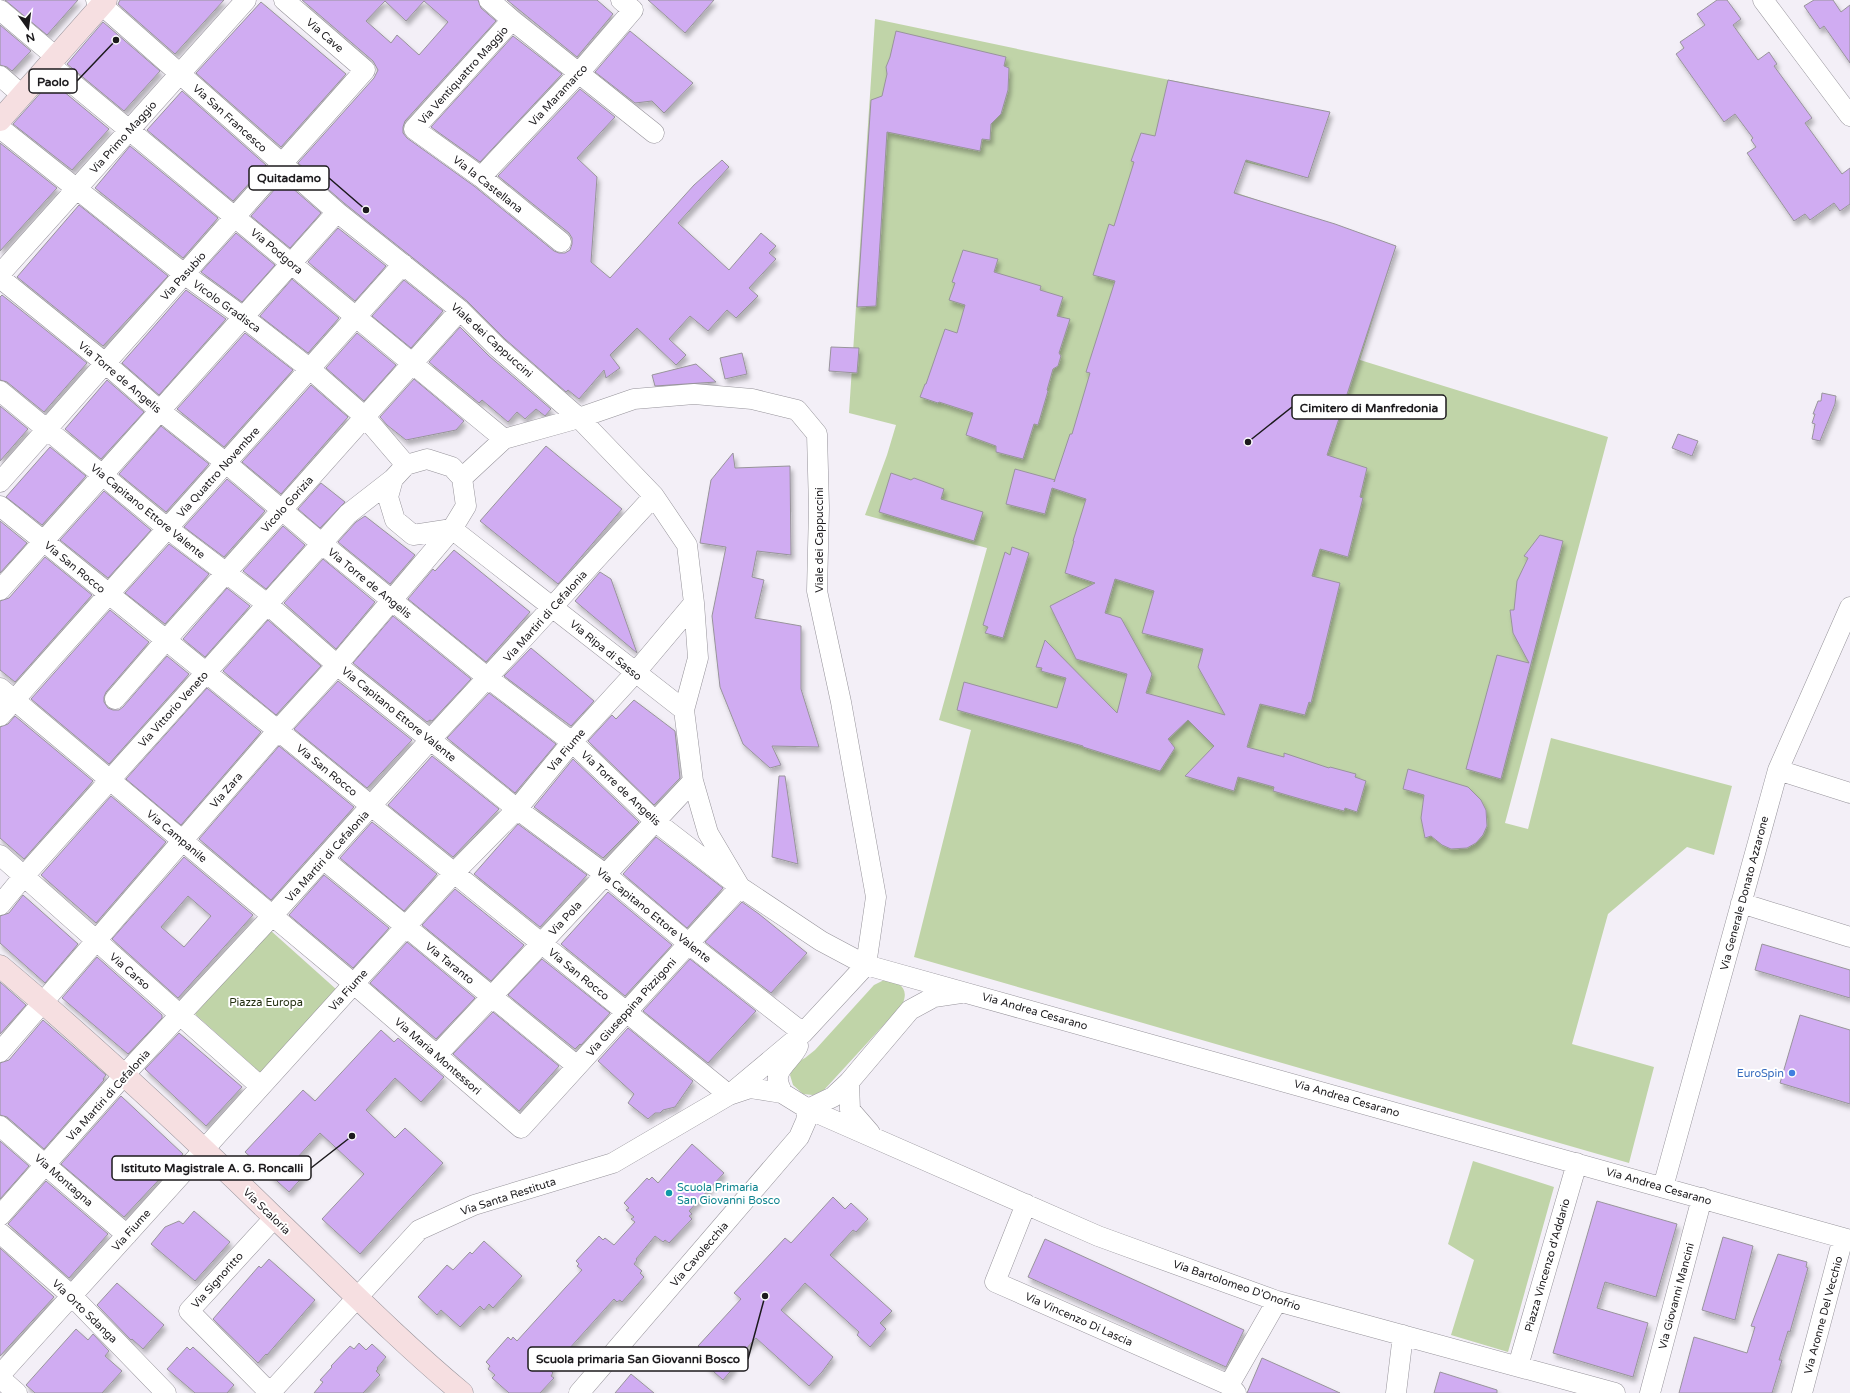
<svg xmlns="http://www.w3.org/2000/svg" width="1850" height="1393" viewBox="0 0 1850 1393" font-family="'Varela Round',sans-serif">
	<defs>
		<filter id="shadow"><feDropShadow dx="2.5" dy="4.5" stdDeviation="2" flood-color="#0004"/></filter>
	</defs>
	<rect width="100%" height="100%" fill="#f3eff7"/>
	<!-- green -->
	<path fill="#c0d4a8" d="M875 19 1065 59 1329 112 1308 178 1245 162 1234 192 1396 246 1360 360 1608 437 1505 823 1528 829 1551 738 1732 786 1714 855 1687 847 1608 914 1572 1044 1654 1067 1629 1163 914 957 971 730 939 720 987 548 865 515 887 455 896 425 849 413Z
		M270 930 337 990 262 1074 195 1014Z
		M884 980C900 981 910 989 902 1005L824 1090 813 1095 803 1094 793 1085 790 1075 795 1063 805 1058 815 1050 874 985Z
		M1473 1161 1554 1187 1508 1352 1451 1335 1474 1260 1448 1244Z"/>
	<!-- building -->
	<path fill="#d0acf2" stroke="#98949b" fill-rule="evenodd" filter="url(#shadow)" d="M5 0H78L47 35Z
		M120 0H224L175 54 118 4Z
		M302 0H478L481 8 496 21 405 121 403 127V133L407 138 474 186 554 251 559 253H565L570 250 572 244V238L569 233 498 176 580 89 615 117 577 158 597 177 591 262 610 278 694 185 722 160 729 167 678 223 729 270 761 233 776 246 769 253 776 259 749 288 758 296 736 318 727 310 708 331 690 316 669 339 686 355 676 365 637 328 610 355 620 368 606 378 604 370 579 399 568 390 566 392 505 339 467 301 344 203 298 163 374 78 378 70 373 61ZM385 1 406 21 424 1 448 22 419 55 397 35 391 43 366 21Z
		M507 0H597L613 14 577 57Z
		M648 0H714L685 33Z
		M1717 0H1727L1741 19 1733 25 1758 60 1769 52 1777 64 1774 66 1812 118 1805 123 1842 174 1850 168V204L1840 211 1834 203 1810 220 1805 214 1794 221 1747 153 1756 147 1751 140 1753 138 1735 114 1724 122 1676 54 1684 48 1680 42 1705 25 1697 14Z
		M1814 0H1833L1841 12 1850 5V63L1824 26 1820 29 1804 6Z
		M261 2 346 74 281 147 196 73Z
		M103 22 160 71 124 111 67 64Z
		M0 25 31 51 12 71 7 67 0 65Z
		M630 31 693 83 664 113 652 101 635 103 595 72Z
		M896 31 1006 57 1004 66 1009 68 1008 90 1001 114 991 124 990 140 982 139 980 151 887 132 876 306 857 307 871 100 882 96 887 74 886 67 890 57Z
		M513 36 562 74 480 162 431 127Z
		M1168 80 1330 112 1308 178 1246 160 1234 193 1335 224 1396 246 1327 455 1367 468 1360 497 1363 498 1348 557 1320 549 1312 576 1340 583 1311 703 1309 702 1305 715 1260 704 1247 747 1284 757V753L1329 768 1330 767 1356 774 1355 777 1366 781 1357 812 1345 808 1344 811 1304 800 1273 791 1274 787 1238 777 1234 791 1185 776 1214 746 1188 720 1168 739 1175 748 1160 771 1083 747V746L957 710 964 682 1057 708 1066 678 1041 671 1042 668 1036 667 1045 640 1117 713 1127 674 1076 659 1050 606 1095 583 1065 573 1074 541H1073L1086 499 1052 488 1045 514 1006 504 1015 469 1055 480 1054 482 1070 434H1072L1090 373 1086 372 1115 281 1093 275 1109 224 1114 226 1134 162 1131 161 1141 133 1155 136ZM1115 579 1154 591 1142 633 1203 649 1198 667 1225 715 1146 693 1152 674 1121 618 1105 613Z
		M51 81 109 129 72 170 13 124Z
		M182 91 266 165 233 201 147 130Z
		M0 143 57 188 0 251Z
		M130 146 218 218 183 258 95 188Z
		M283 180 321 213 290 248 251 216Z
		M79 205 168 276 103 346 17 277Z
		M338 228 386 266 355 301 308 262Z
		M236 233 275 265 242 302 201 272Z
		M963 250 998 259 994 272 1041 286 1040 290 1063 297 1057 316 1070 319 1059 353 1061 356 1058 366 1053 369 1047 390 1048 391 1038 425 1034 424 1023 459 996 452V446L966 435 973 413 939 402 938 403 920 397 925 384H926L945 329 957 333 965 305 949 300 955 283 952 282Z
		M292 279 339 318 308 353 260 316Z
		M404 280 443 311 411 348 372 316Z
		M186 290 226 319 159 395 122 363Z
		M2 295 87 363 44 412 7 382 0 380V297Z
		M460 327 489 356 551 409 545 416 536 409 525 419 517 412 508 422 482 400 479 403 429 362Z
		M245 333 293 370 224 447 177 409Z
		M357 333 396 365 364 401 326 368Z
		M831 347 859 348 857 373 829 371Z
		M742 353 747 374 725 379 720 358Z
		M696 364 716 382 655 386 652 375Z
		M414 379 464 421 456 430 406 440 387 425 380 417Z
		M107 380 144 412 101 459 65 429Z
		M311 385 348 417 281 494 242 462Z
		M1822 393 1836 396 1835 404 1820 441 1812 439 1815 424 1812 423 1815 414H1813L1818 401H1821Z
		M0 406 28 429 0 461Z
		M161 426 209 464 166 512 119 474Z
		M1678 434 1698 441 1692 456 1672 448Z
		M546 446 622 509 558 584 480 521Z
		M50 447 86 476 42 525 6 497Z
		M733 453 735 468 790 466 791 555 757 551 752 577 764 580 755 618 801 626V689L819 747 772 746 781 765 770 768 743 744 720 687 712 616 726 547 700 543 711 480Z
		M891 473 911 480 914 478 944 489 941 499 983 512 974 541 879 512Z
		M227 479 265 511 224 557 184 527Z
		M321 483 345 502 320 528 298 509Z
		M104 491 151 530 108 578 60 540Z
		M365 516 415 555 390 584 338 542 356 522Z
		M0 521 27 543 0 573Z
		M283 526 305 545 266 589 243 571Z
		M1540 535 1563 541 1501 779 1466 769 1497 655 1529 663 1513 633 1510 610H1514L1517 581 1528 558 1524 556Z
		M169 544 209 574 165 624 125 593Z
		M1012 547 1029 553 1003 638 985 633 988 627 983 625 1005 552 1010 555Z
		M454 550 530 612 486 662 408 599 433 569 435 571Z
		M45 557 92 595 15 682 0 670V601L9 598Z
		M323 559 375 602 336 649 284 603Z
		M600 572 611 579 637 653 575 601Z
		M227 588 250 606 205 657 183 639Z
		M110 610 149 642 106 692 104 697V702L108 708 113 710H119L123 707 167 656 189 674 109 764 31 699Z
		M393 616 471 679 432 721 430 720 427 722 353 663Z
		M268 620 321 666 276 715 223 671Z
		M531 648 594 701 571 726 504 676Z
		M338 681 412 740 367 788 294 729Z
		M207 688 261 732 181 825 126 779Z
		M489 693 556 744 515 793 447 738Z
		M634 700 675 731 680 778 654 805 588 741 612 715 616 719Z
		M15 716 93 781 24 859 0 838V727L8 724Z
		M279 746 354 807 271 900 199 839Z
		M432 756 499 809 453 857 388 805Z
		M573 759 639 822 603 858 534 807Z
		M1408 769 1468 787 1481 800 1486 810 1487 826 1483 835 1476 843 1467 848 1451 849 1442 845 1431 836 1425 838 1421 818 1424 795 1403 789Z
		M779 776H785L798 864 772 857Z
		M111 796 166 842 96 923 41 875Z
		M372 822 437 874 404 911 340 858Z
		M518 824 587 875 540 927 474 874Z
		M656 837 723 888 687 928 623 874Z
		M184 857 253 915 178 998 112 939ZM188 896 211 916 184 947 161 927Z
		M324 875 389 928 353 968 289 915Z
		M455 889 524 945 491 981 422 925Z
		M608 892 672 945 625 996 561 944Z
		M23 895 78 944 45 983 0 943V916L9 913Z
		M742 902 759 914 807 953 771 993 705 942Z
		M407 942 475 998 436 1039 370 983Z
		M1762 944 1850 970V998L1755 970Z
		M97 957 162 1015V1018L128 1054 62 998Z
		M542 959 610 1013 581 1045 580 1044 575 1049 508 995Z
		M690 959 756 1011 708 1063 643 1011Z
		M0 982 26 1005 0 1034Z
		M493 1012 559 1066 519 1111 453 1054Z
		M1800 1015 1850 1030V1104L1780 1083Z
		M43 1020 106 1075 103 1079 104 1080 44 1149 7 1117 0 1115V1063L9 1060Z
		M628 1028 693 1081 675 1107 663 1110 660 1113H655L648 1119 628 1103 634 1094 598 1061Z
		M381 1030 394 1042 398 1038 444 1077 421 1102 395 1078 366 1110 395 1138 405 1128 443 1163 360 1254 322 1219 364 1174 320 1133 296 1159 308 1171 289 1192 245 1152 303 1090 315 1101Z
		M179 1033 242 1087 206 1126 145 1069Z
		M121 1096 183 1154 124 1217 61 1164Z
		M0 1141 29 1166 0 1199Z
		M692 1144 724 1173 689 1211 692 1214 689 1216 692 1219 669 1243 665 1240 663 1242 655 1236 636 1259 637 1260 634 1264 642 1271 640 1273 644 1277 622 1302 620 1300 617 1302 614 1299 550 1370 553 1373 551 1376 554 1378 540 1393H509L492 1378 495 1375 488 1369 490 1366 486 1362 508 1337 511 1340 513 1337 517 1341 566 1287 582 1270 577 1266 579 1264 576 1261 599 1236 603 1240 605 1238 614 1245 635 1222 631 1219 634 1217 626 1210 629 1208 624 1203 647 1178 649 1180 652 1177 658 1183Z
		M46 1181 108 1234 69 1278 8 1224Z
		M833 1197 845 1209 851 1203 868 1219 856 1232 853 1230 830 1255 892 1311 880 1323 886 1329 870 1347 857 1335 859 1332 805 1283 781 1310 833 1357 822 1372 809 1386 756 1338 732 1364 735 1366 723 1380 705 1364 711 1358 698 1346 741 1299 734 1293 785 1238 791 1243Z
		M1597 1201 1677 1224 1656 1297 1605 1282 1597 1308 1648 1323 1633 1377 1553 1353Z
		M194 1211 230 1242 195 1281 151 1244 165 1227 179 1221 183 1224Z
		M1723 1237 1753 1246 1735 1320 1702 1310Z
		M1045 1239 1244 1330 1226 1367 1028 1277Z
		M484 1241 522 1276 493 1308 489 1304 484 1310 480 1306 460 1327 441 1310 437 1315 418 1297 447 1265 453 1270 470 1252 472 1254Z
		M0 1248 54 1297 0 1356Z
		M1778 1254 1807 1262 1806 1267 1808 1268 1790 1332 1788 1331 1779 1360H1782L1772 1393H1679L1694 1337 1747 1353 1755 1327 1751 1326Z
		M269 1259 315 1300 267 1355 266 1354 258 1363 213 1319 259 1266 261 1268Z
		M117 1283 164 1325 143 1349 132 1339 131 1340 97 1305Z
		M76 1329 88 1340 93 1334 109 1351 105 1356 122 1371 102 1393H35L26 1385Z
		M359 1343 366 1350 372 1344 386 1357 377 1368 378 1369 376 1371 380 1375 363 1393H314L323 1382 320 1380 332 1367 331 1366 350 1346 354 1349Z
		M187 1347 190 1350 193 1347 234 1385 227 1393H195L167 1369Z
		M1262 1358 1298 1374 1340 1393H1247Z
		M1440 1372 1497 1390V1393H1434Z
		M631 1374 654 1393H615Z"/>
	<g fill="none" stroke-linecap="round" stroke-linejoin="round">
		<defs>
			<path id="street" d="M96 0 337 212 460 310 497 347 579 418 654 496 687 545 694 603 698 658 684 710 693 781 708 833 740 887 821 941 866 965 1850 1240
				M489 0 512 20 654 133
				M1763 0 1850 116
				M0 10 56 57
				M512 20 414 129 481 177 561 242
				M49 64 504 439
				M0 76 22 95
				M0 128 184 274 242 316 310 369 365 417 406 465
				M481 177 578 74 633 10 621 0
				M0 274 246 0
				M0 278 105 363 159 410 226 463 321 543 488 678 572 742 656 822 740 887 521 1128 354 984 0 688
				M0 391 167 528 267 604 337 665 517 809 606 875 689 944 803 1033
				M462 478 504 439 579 418 634 399 694 394 752 399 797 410 817 434 819 508 817 591 841 702 876 897 866 965
				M393 479 388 497 395 520 413 535 452 529
				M0 482 365 70 284 0
				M0 506 729 1095
				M452 529 684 710
				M0 590 337 212
				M115 699 166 640 460 310
				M0 716 403 264
				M1778 770 1850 793
				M0 855 260 1086
				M323 859 577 1066
				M1741 903 1850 937
				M0 905 24 876 348 514 393 479 406 465 427 459 452 467 462 478 466 506 452 529 337 665 278 730 0 1052
				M437 1055 693 781
				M849 1082 850 1110 870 1133
				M782 1093C781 1089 778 1084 778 1080 776 1068 794 1057 798 1046
				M729 1095 750 1088 782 1093 808 1109 1098 1236 1277 1301 1615 1393
				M808 1109 833 1097 849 1082 910 1010 934 997 961 993
				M0 1126 127 1235
				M1663 1187 1778 770 1850 607
				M1026 1204 995 1282 1229 1385 1236 1393
				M0 1216 125 1074 273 915 431 739 654 496
				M0 1233 72 1296 166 1393
				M1518 1366 1577 1163
				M0 1375 454 873 517 809 572 742 635 673 694 603
				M0 1378 17 1393
				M1229 1385 1277 1301
				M270 1393 419 1230 474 1205 613 1163 729 1095 803 1033 866 965
				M270 1393 189 1311 275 1217
				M579 1393 799 1137 806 1121 808 1109
				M1396 1393 1403 1335
				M1650 1393 1702 1198
				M1802 1393 1843 1238"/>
			<path id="secondary" d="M0 120 106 0
				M0 966C95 1046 186 1131 275 1218 337 1277 396 1338 462 1393"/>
		</defs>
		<!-- street casing -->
		<use href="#street" stroke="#96939a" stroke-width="21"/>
		<!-- secondary casing -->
		<use href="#secondary" stroke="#96939a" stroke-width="23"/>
		<!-- street -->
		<use href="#street" stroke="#fff" stroke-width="20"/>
		<!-- secondary -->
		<use href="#secondary" stroke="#f6dfe1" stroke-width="22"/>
	</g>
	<!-- markers -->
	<circle fill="#3f7fe0" stroke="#fff" stroke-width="1.5" cx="1792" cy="1073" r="4"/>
	<circle fill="#0f9aa8" stroke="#fff" stroke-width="1.5" cx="669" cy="1193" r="4"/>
	<g text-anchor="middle" stroke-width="4" stroke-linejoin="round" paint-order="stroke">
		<!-- street labels -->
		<g font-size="11" fill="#1c1a1d" stroke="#fff">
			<text transform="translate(325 35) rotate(41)" y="4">Via Cave</text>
			<text transform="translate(463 75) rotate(-48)" y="4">Via Ventiquattro Maggio</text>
			<text transform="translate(558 95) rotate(-47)" y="4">Via Maramarco</text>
			<text transform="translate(230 118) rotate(42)" y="4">Via San Francesco</text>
			<text transform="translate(123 137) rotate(-48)" y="4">Via Primo Maggio</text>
			<text transform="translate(488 184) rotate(38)" y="4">Via la Castellana</text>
			<text transform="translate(277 251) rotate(40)" y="4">Via Podgora</text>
			<text transform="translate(183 276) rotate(-48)" y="4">Via Pasubio</text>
			<text transform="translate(227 306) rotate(36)" y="4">Vicolo Gradisca</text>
			<text transform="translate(492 340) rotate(42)" y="4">Viale dei Cappuccini</text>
			<text transform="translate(120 377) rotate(40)" y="4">Via Torre de Angelis</text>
			<text transform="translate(218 472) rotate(-48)" y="4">Via Quattro Novembre</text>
			<text transform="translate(287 504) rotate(-48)" y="4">Vicolo Gorizia</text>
			<text transform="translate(148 511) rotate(39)" y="4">Via Capitano Ettore Valente</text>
			<text transform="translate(819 540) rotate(-90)" y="4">Viale dei Cappuccini</text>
			<text transform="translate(75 567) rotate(39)" y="4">Via San Rocco</text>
			<text transform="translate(370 583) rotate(39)" y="4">Via Torre de Angelis</text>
			<text transform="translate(545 616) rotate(-48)" y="4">Via Martiri di Cefalonia</text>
			<text transform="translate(606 650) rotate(39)" y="4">Via Ripa di Sasso</text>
			<text transform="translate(173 709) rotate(-48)" y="4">Via Vittorio Veneto</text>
			<text transform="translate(399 714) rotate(39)" y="4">Via Capitano Ettore Valente</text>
			<text transform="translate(566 750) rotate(-50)" y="4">Via Fiume</text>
			<text transform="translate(327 770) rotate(39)" y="4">Via San Rocco</text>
			<text transform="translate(621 788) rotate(43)" y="4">Via Torre de Angelis</text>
			<text transform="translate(226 790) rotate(-49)" y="4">Via Zara</text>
			<text transform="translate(177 836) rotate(40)" y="4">Via Campanile</text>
			<text transform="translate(327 856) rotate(-48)" y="4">Via Martiri di Cefalonia</text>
			<text transform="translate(1744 893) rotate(-75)" y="4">Via Generale Donato Azzarone</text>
			<text transform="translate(654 915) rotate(39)" y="4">Via Capitano Ettore Valente</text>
			<text transform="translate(565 918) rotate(-47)" y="4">Via Pola</text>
			<text transform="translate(450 963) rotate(39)" y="4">Via Taranto</text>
			<text transform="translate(130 971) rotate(41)" y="4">Via Carso</text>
			<text transform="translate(579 974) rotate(39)" y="4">Via San Rocco</text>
			<text transform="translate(348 990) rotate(-48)" y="4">Via Fiume</text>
			<text transform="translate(631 1007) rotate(-48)" y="4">Via Giuseppina Pizzigoni</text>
			<text transform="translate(1035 1011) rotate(16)" y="4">Via Andrea Cesarano</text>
			<text transform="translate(438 1056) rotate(41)" y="4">Via Maria Montessori</text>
			<text transform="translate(108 1095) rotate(-48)" y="4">Via Martiri di Cefalonia</text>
			<text transform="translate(1347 1098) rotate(16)" y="4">Via Andrea Cesarano</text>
			<text transform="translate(64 1180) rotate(41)" y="4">Via Montagna</text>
			<text transform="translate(1659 1186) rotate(16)" y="4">Via Andrea Cesarano</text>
			<text transform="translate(508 1196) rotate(-18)" y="4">Via Santa Restituta</text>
			<text transform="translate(267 1211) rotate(44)" y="4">Via Scaloria</text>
			<text transform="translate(131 1230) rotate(-48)" y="4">Via Fiume</text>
			<text transform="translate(699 1254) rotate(-49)" y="4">Via Cavolecchia</text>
			<text transform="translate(1547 1265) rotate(-74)" y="4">Piazza Vincenzo d'Addario</text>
			<text transform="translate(217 1280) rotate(-48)" y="4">Via Signoritto</text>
			<text transform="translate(1237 1285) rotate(19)" y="4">Via Bartolomeo D'Onofrio</text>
			<text transform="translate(1676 1296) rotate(-75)" y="4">Via Giovanni Mancini</text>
			<text transform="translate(85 1311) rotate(44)" y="4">Via Orto Sdanga</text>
			<text transform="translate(1823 1315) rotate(-75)" y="4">Via Aronne Del Vecchio</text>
			<text transform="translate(1079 1319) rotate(24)" y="4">Via Vincenzo Di Lascia</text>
		</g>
		<!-- park labels -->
		<g font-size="11" fill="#243011" stroke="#fff">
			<text x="266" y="1006">Piazza Europa</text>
		</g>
		<!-- shop labels -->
		<g font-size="11" fill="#366cbe" stroke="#fff" text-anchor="end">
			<text x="1784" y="1077">EuroSpin</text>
		</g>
		<!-- culture labels -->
		<g font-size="11" fill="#0d838f" stroke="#fff" text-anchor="start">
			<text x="677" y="1191">Scuola Primaria<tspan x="677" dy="13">San Giovanni Bosco</tspan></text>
		</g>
	</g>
	<!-- callouts -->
	<path fill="none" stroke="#1c1a1d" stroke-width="1.5" d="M116 40L77 81M366 210L329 178M1248 442L1292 407M352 1136L311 1168M765 1296L748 1359"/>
	<g fill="#1c1a1d" stroke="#fff" stroke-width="1.5">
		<circle cx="116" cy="40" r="4"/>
		<circle cx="366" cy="210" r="4"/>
		<circle cx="1248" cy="442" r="4"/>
		<circle cx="352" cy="1136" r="4"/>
		<circle cx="765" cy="1296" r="4"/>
	</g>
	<g fill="#fff" stroke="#1c1a1d" stroke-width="1.5">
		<rect x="29" y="69" width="48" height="24" rx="4"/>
		<rect x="249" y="166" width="80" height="24" rx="4"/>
		<rect x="1292" y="395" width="154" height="24" rx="4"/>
		<rect x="112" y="1156" width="199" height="24" rx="4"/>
		<rect x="528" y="1347" width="220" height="24" rx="4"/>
	</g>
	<g font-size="12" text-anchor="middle" font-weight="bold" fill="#1c1a1d">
		<text x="53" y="86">Paolo</text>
		<text x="289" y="182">Quitadamo</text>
		<text x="1369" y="412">Cimitero di Manfredonia</text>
		<text x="212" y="1172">Istituto Magistrale A. G. Roncalli</text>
		<text x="638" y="1363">Scuola primaria San Giovanni Bosco</text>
	</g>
	<!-- north arrow -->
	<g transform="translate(28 28) rotate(166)" stroke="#ffffff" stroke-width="3" paint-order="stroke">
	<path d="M0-3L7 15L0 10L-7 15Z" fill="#1c1a1d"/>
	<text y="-6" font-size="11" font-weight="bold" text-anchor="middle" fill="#1c1a1d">N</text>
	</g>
</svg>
